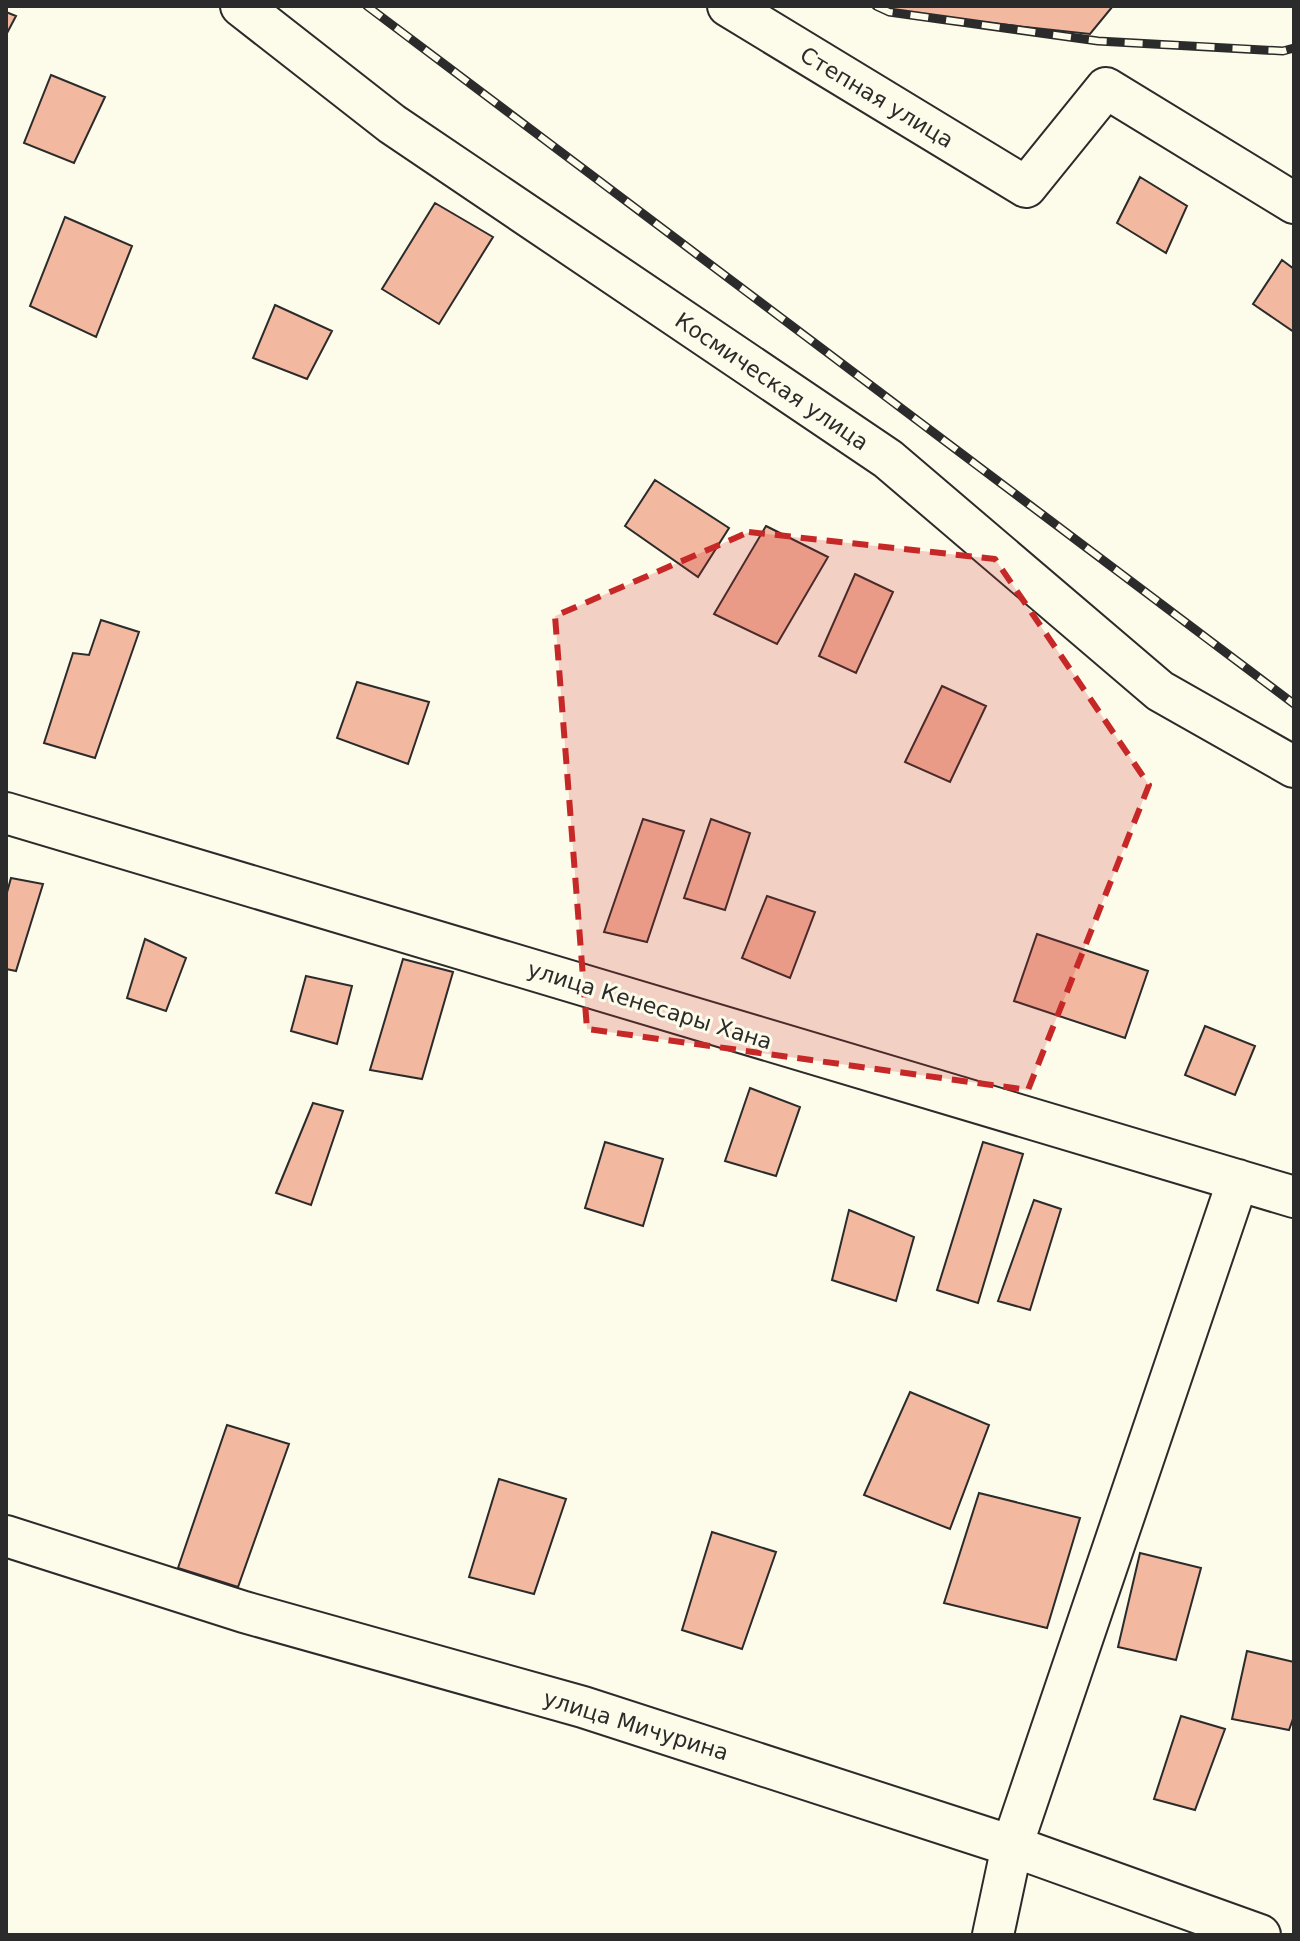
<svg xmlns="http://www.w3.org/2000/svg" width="1300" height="1941" viewBox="0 0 1300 1941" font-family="'DejaVu Sans',sans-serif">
	<rect width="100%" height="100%" fill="#fdfbea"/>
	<!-- building -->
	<path fill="#f2b8a0" stroke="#2b2b2b" stroke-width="2" d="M876 6H1113L1090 34 889 12Z
		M6 12 16 16 6 35Z
		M51 75 105 97 74 163 24 143Z
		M1140 177 1187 206 1166 253 1117 223Z
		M435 203 493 237 439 324 382 289Z
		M65 217 132 246 96 337 30 306Z
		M1282 260 1294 269V332L1253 304Z
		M275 305 332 331 307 379 253 358Z
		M655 480 729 528 698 577 625 526Z
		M766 526 828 557 777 644 714 614Z
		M855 574 893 592 856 673 819 656Z
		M101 620 139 632 95 758 44 743 73 653 89 655Z
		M357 682 429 702 408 764 337 738Z
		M942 686 986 706 950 782 905 762Z
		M643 819 684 831 647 942 604 932Z
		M711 819 750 833 725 910 684 898Z
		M11 878 43 884 16 971 6 969V896Z
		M767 896 815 912 790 978 742 958Z
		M1037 934 1148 971 1125 1038 1014 1001Z
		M145 939 186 958 166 1011 127 998Z
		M403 959 453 972 422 1079 370 1070Z
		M306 976 352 986 337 1044 291 1031Z
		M1205 1026 1255 1046 1235 1095 1185 1075Z
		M750 1088 800 1107 776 1176 725 1161Z
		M313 1103 343 1111 311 1205 276 1193Z
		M605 1142 663 1159 643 1226 585 1208Z
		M983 1142 1023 1154 978 1303 937 1290Z
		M1034 1200 1061 1209 1030 1310 998 1301Z
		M849 1210 914 1237 896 1301 832 1280Z
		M910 1392 989 1425 950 1529 864 1495Z
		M227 1425 289 1444 238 1587 178 1568Z
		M499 1479 566 1499 534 1594 469 1577Z
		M979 1493 1080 1518 1047 1628 944 1603Z
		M712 1532 776 1552 742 1649 682 1630Z
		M1140 1553 1201 1568 1176 1660 1118 1647Z
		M1247 1651 1294 1662V1716L1289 1730 1232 1719Z
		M1181 1716 1225 1729 1195 1810 1154 1799Z"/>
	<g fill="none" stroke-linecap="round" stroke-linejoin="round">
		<defs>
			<path id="minor" d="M241 6 392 124 888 459 1160 691 1294 767
				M728 6 1026 187 1106 88 1294 203
				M6 813 1294 1197
				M6 1536 244 1612 583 1707 1012 1846 1260 1935
				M993 1935 1012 1846 1238 1180"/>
		</defs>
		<!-- minor casing -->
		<use href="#minor" stroke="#2b2b2b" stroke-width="44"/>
		<!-- minor -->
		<use href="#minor" stroke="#fdfbea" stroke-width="40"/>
		<defs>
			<path id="rail" d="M367 6 1294 704
				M876 6 889 12 1098 41 1283 51 1294 48"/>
		</defs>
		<!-- rail casing -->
		<use href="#rail" stroke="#2b2b2b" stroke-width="9"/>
		<!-- rail -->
		<use href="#rail" stroke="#fdfbea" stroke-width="6" stroke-dasharray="18" stroke-linecap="butt"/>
	</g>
	<!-- marked area -->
	<path fill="#c62828" fill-opacity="0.2" stroke="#c62828" stroke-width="6" stroke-dasharray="16 10" stroke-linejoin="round" d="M749 532 995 559 1149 785 1028 1090 587 1029 555 616Z"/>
	<g text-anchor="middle" stroke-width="6" stroke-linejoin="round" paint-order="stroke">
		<!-- street labels -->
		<g font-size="22" fill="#2b2b2b" stroke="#fdfbea">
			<text transform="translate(877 97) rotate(31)" y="8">Степная улица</text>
			<text transform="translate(772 381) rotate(34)" y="8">Космическая улица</text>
			<text transform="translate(650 1005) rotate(17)" y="8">улица Кенесары Хана</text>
			<text transform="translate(636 1725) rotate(17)" y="8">улица Мичурина</text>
		</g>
	</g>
	<!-- border -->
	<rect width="1300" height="1941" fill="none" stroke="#2b2b2b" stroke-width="16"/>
</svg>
